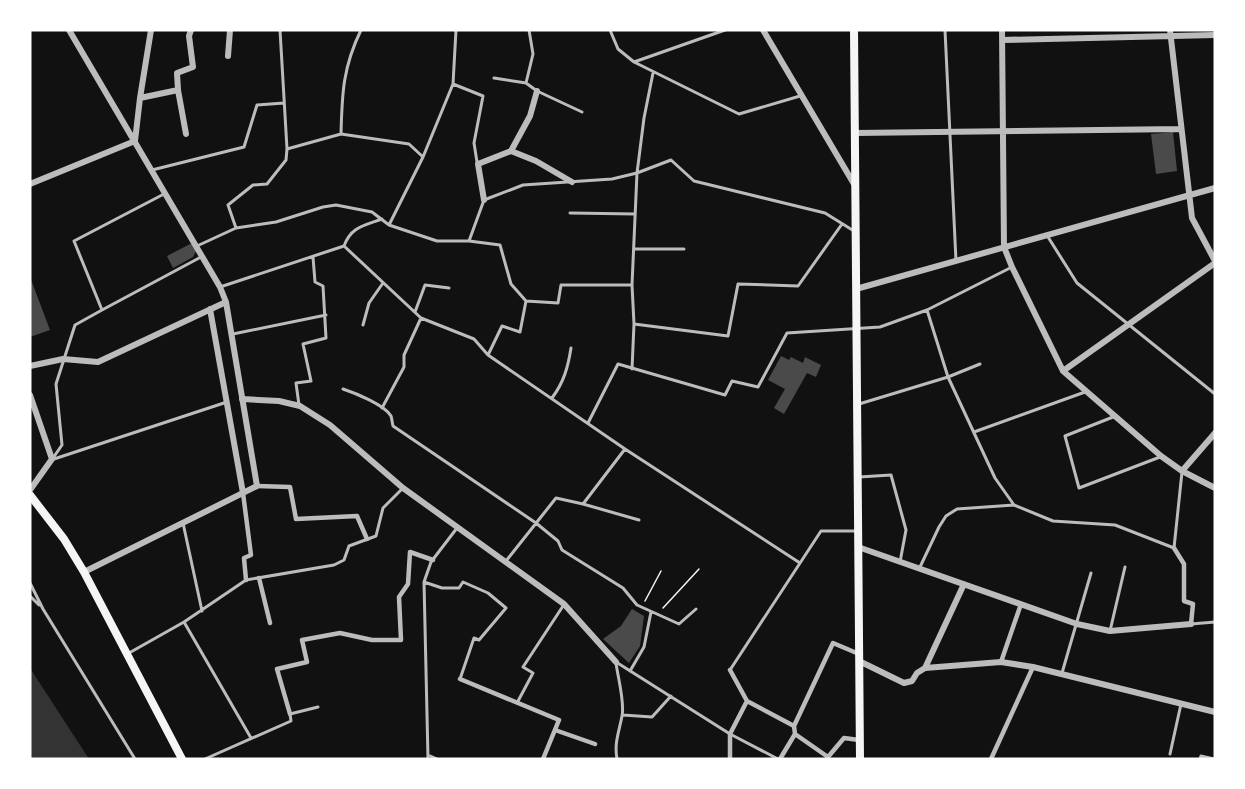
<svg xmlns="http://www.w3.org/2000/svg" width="1245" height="789" viewBox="0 0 1245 789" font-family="'DM Sans',sans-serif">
	<rect width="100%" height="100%" fill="#111"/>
	<!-- water -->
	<path fill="#333" d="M30 668 89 759H30Z"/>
	<!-- building -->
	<path fill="#4a4a4a" d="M1173 132 1177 171 1156 174 1151 134Z
		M192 243 196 251 193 257 173 268 167 256Z
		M30 277 50 330 30 337Z
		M781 356 789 360 791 357 803 363 805 357 821 365 816 377 807 373 784 414 774 408 785 389 768 380Z
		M632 609 644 616 640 646 629 663 603 639 621 626Z"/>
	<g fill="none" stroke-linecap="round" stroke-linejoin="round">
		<!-- path -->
		<path stroke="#f5f5f5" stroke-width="1.5" d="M645 601 661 571
			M663 608 699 569"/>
		<!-- service -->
		<path stroke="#bcbcbc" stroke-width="3" d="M610 30 618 49 634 62 725 30
			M945 30 956 261
			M634 62 739 114 800 96
			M494 78 526 83 537 91 582 112
			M526 83 533 54 529 30
			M453 84 483 96 474 143 477 162
			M341 134C342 93 343 67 361 30
			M287 149 341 134 409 144 423 157
			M152 170 244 147 257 105 284 103
			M570 213 635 214
			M389 225 423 157 453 84 456 30
			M236 228 276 222 323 207 336 205 372 212 389 225 437 241H469L500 245 511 284 526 301
			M1048 237 1077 283 1215 394
			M469 241 484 200 523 185 612 179 637 173 671 160 694 181 825 213 854 231
			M197 246 236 228 228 205 253 185 267 184 286 160 287 149 280 30
			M344 246 421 318 474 339 488 355 625 449 800 563
			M634 249H684
			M220 287 344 246C351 227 363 226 382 219
			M102 310 201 257
			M927 310 948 377 995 478 1014 505
			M415 312 425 285 449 288
			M634 324 728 336 738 284 798 286 842 224
			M363 325 369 303 383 283
			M233 334 326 315
			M488 355 502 326 520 332 526 301 558 303 561 285H632
			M632 369 634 324 632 285 637 173 644 118 653 73
			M343 389C355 393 385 405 391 416 392 419 392 422 393 426L536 523 558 541 562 550 623 588 637 605 679 624 696 609
			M552 398C564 382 568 367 571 348
			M859 404 948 377 980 364
			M299 405 296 383 311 381 303 344 326 338 323 286 315 282 313 257
			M382 408 404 367V355L421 318
			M1113 417 1065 436 1079 488 1160 457
			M588 423 618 364 725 395 732 381 758 387 787 333 880 327 927 310 1012 267
			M974 432 1085 392
			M53 458 62 445 56 384 75 325 102 310 74 241 164 194
			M54 459 227 402
			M859 477 891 475 906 530 900 562
			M583 504 639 520
			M183 523 202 611
			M506 561 556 498 583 504 625 449
			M920 567 939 527 946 516 957 509 1014 505 1053 521 1115 525 1174 548 1182 472
			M424 582 442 588H459L463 582 488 593 506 608 479 640 474 638 460 679
			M30 583 43 609 135 759
			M30 596 39 605
			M184 622 251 738
			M1191 624 1215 622
			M1110 631 1125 567
			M129 653 184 622 246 580 334 565 344 560 349 546 376 536 383 508 402 489
			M616 662 730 734 778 759
			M616 663C618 678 625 703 622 716 619 732 614 743 617 759
			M730 670 821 531H857
			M630 671 644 647 651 612
			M1062 673 1091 573
			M517 703 533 673 523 667 563 606
			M623 715 652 717 671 696
			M1170 754 1181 704
			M428 755 437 759
			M205 759 291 721 290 714 318 707
			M428 759 424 582 431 562 457 528
			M1200 759 1201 756 1214 759"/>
		<!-- pedestrian -->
		<path stroke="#bcbcbc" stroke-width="4.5" d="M257 486 290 487 296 519 357 516 367 539
			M243 493 251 555 244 558 246 580
			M1174 548 1184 564V601L1193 604 1191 624
			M259 578 270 623
			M1001 662 1021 604
			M460 679 559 720 543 759
			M747 701 794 726 795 734 828 757 844 738 859 740
			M290 714 277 669 307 662 302 640 340 633 372 640H401L399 597 408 584 410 552 433 560
			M794 726 833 643 859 654
			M555 730 595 744
			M730 759V734L747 701 730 670
			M780 759 795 734
			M991 759 1033 667"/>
		<!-- minor -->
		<path stroke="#bcbcbc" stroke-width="6" d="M69 30 220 287 226 302 257 486 84 572
			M763 30 854 184
			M1002 30 1004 247 1012 267 1063 371 1161 456 1182 471 1215 488
			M1170 30 1192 218 1215 261
			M1002 40 1215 35
			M228 56 230 30
			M178 90 186 134
			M140 98 178 90 177 73 193 67 189 36 191 30
			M855 133 1181 129
			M511 151 530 116 537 91
			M30 184 135 141 140 98 151 30
			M484 200 478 164 511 151 536 161 572 182
			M856 289 1215 188
			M210 309 243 493
			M30 366 63 359 98 362 226 302
			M1063 371 1215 263
			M30 395 52 459 30 490
			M242 399 279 401 300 406 330 425 403 488 564 604 616 662
			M1182 471 1215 433
			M858 547 1077 624 1110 631 1191 624
			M859 661 904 683 912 681 917 673 925 668 1001 662 1033 667 1215 712
			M925 668 964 584"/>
		<!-- secondary -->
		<path stroke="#f5f5f5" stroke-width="8" d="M854 30 860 759
			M30 495 64 539 84 572 182 759"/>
	</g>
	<!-- border -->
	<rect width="1245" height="789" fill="none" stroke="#ffffff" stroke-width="63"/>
</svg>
